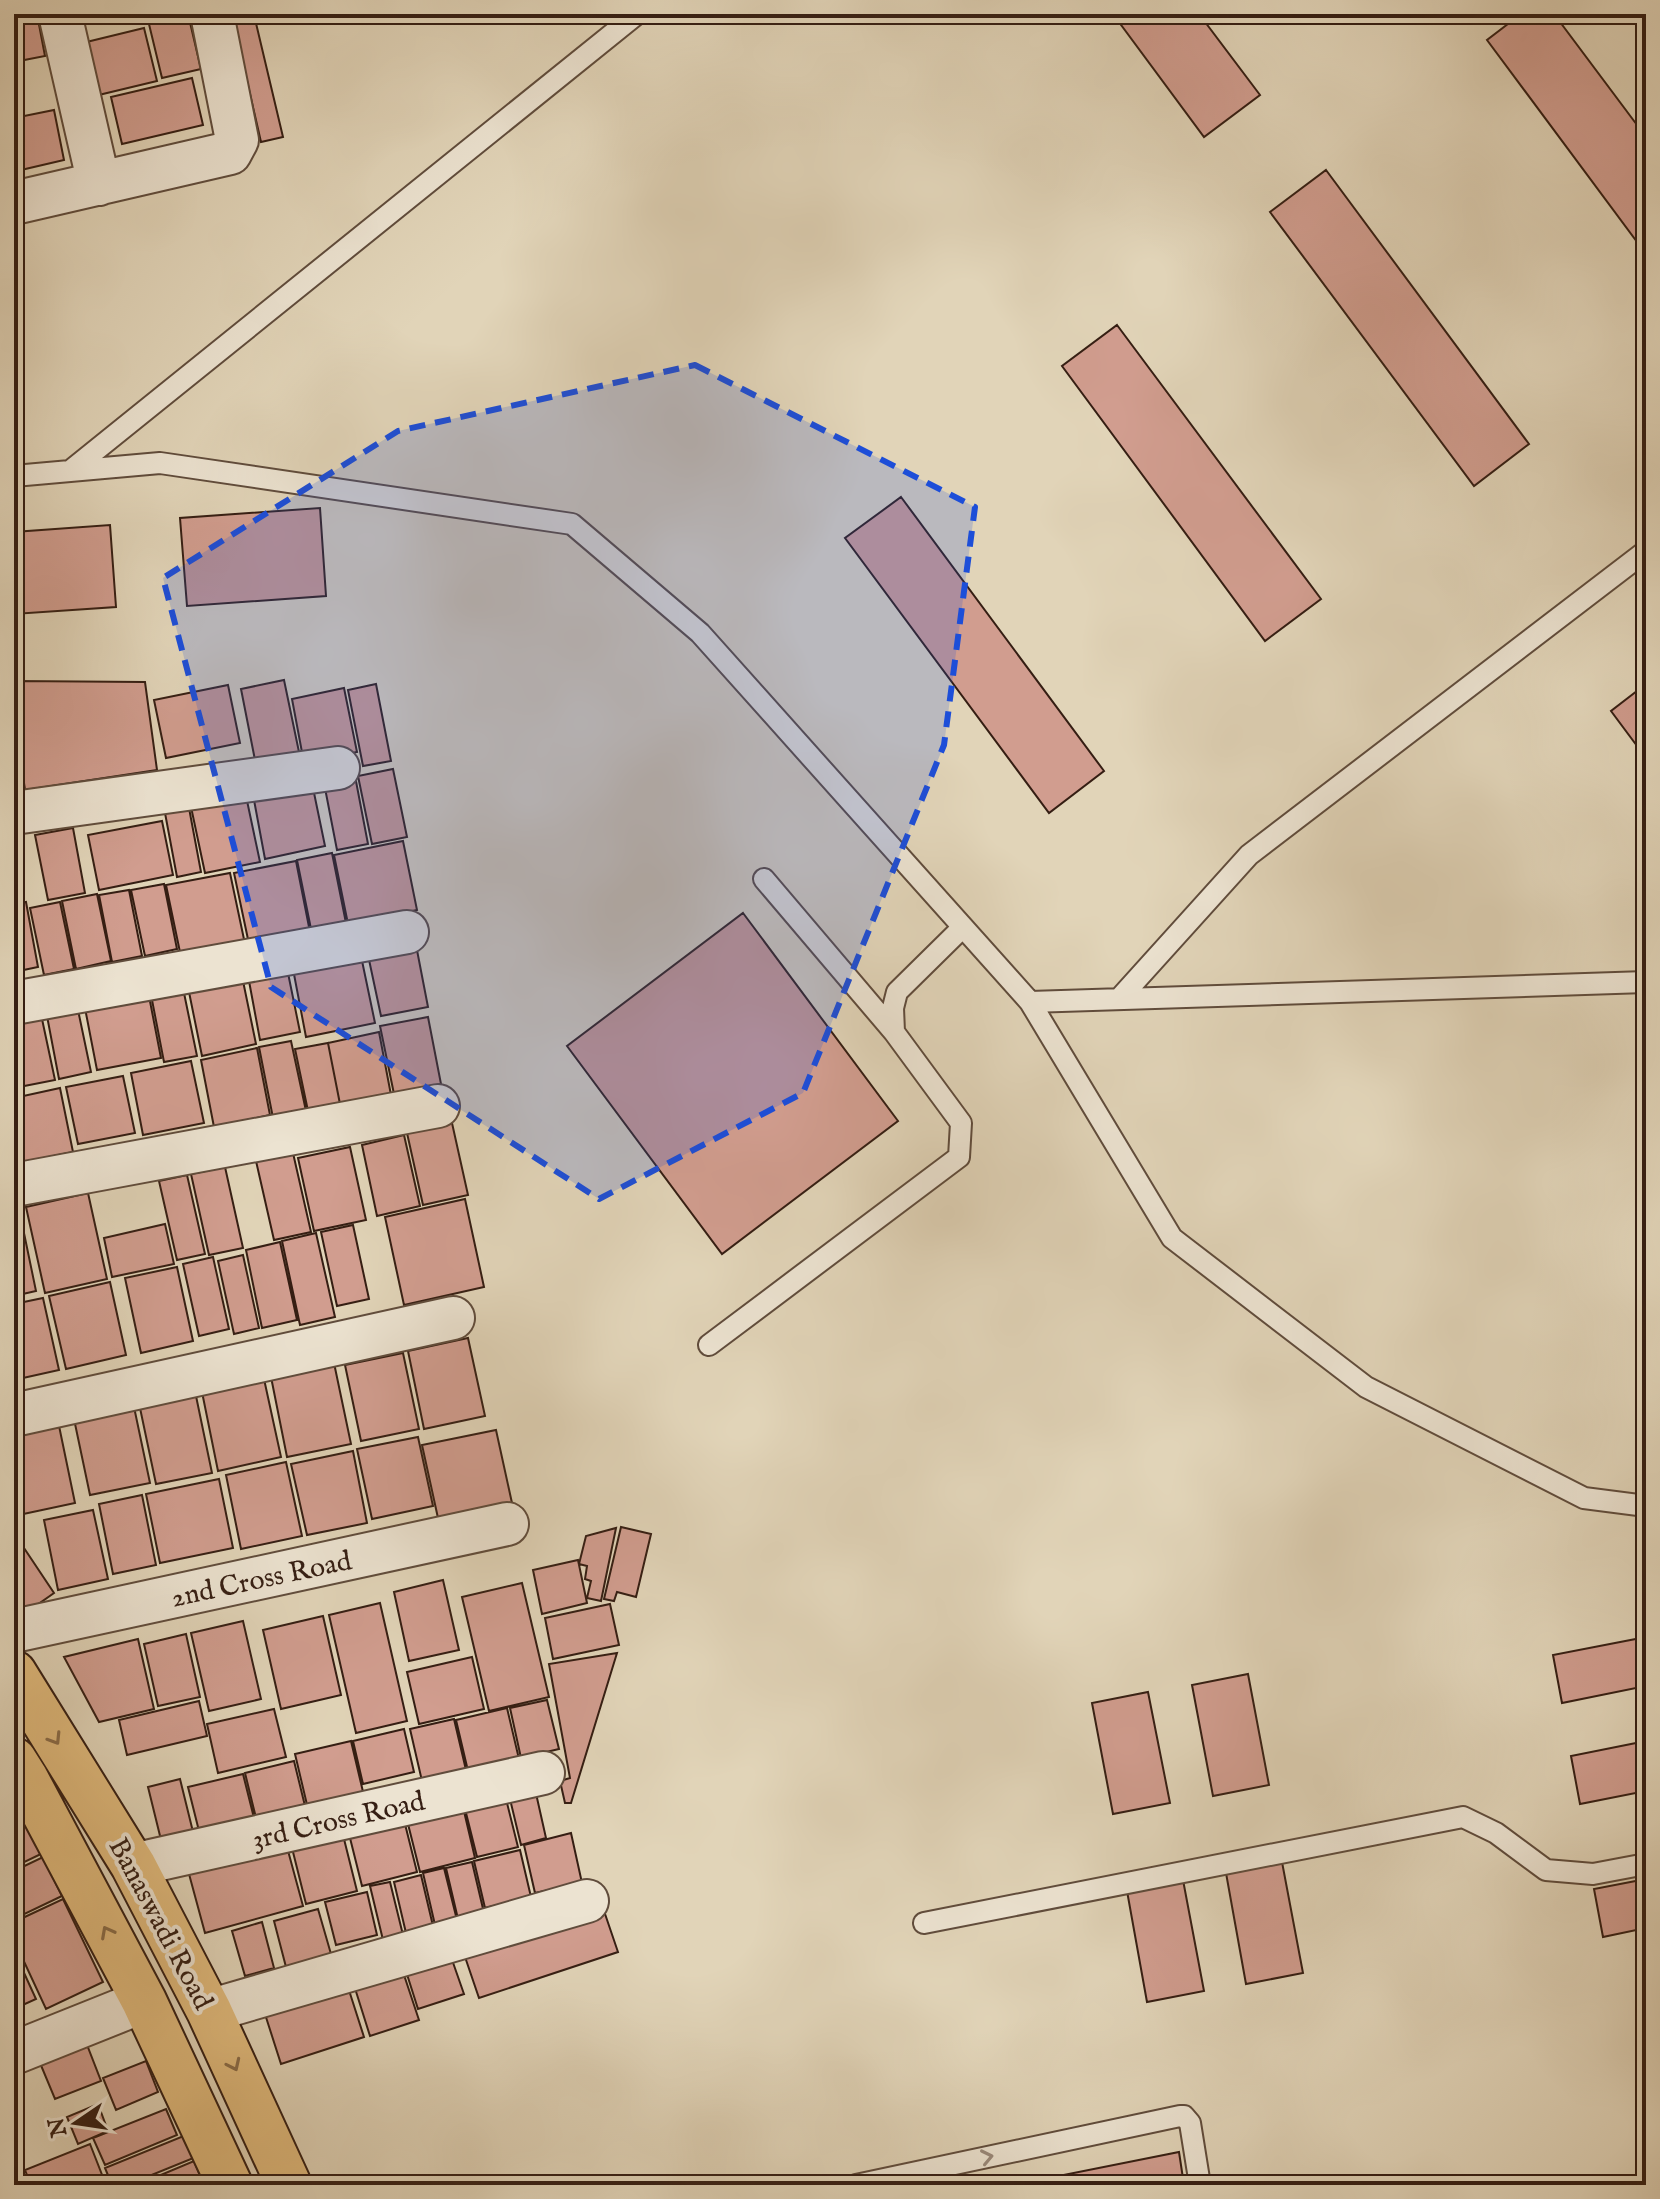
<svg xmlns="http://www.w3.org/2000/svg" width="1660" height="2199" viewBox="0 0 1660 2199" font-family="'IM FELL English',serif">
	<rect width="100%" height="100%" fill="#e1d4b8"/>
	<filter id="stains"><feTurbulence type="fractalNoise" baseFrequency=".0025" numOctaves="4"/><feColorMatrix values="0 0 0 0 .2 0 0 0 0 .09 0 0 0 0 .02 0 0 0 .5 -.17"/></filter>
	<radialGradient id="worn" r=".72"><stop offset=".6" stop-color="#630" stop-opacity="0"/><stop offset="1" stop-color="#630" stop-opacity=".3"/></radialGradient>
	<!-- building -->
	<path fill="#d19d8f" stroke="#351e13" stroke-width="2" d="M37 14 45 56 14 62V15Z
		M173 14H188L201 69 162 78 148 20Z
		M1113 14H1199L1260 95 1204 137Z
		M1521 14H1554L1646 137V254L1487 40Z
		M255 19 283 137 261 142 234 24Z
		M144 28 157 81 82 99 70 46Z
		M192 78 203 125 122 144 111 97Z
		M54 110 64 160 21 170 14 137V118Z
		M1326 170 1529 444 1474 486 1270 212Z
		M1117 325 1321 599 1265 641 1062 366Z
		M901 497 1104 771 1049 813 845 538Z
		M320 508 326 596 187 606 180 518Z
		M110 525 116 607 14 614V532Z
		M284 680 299 752 255 760 241 689Z
		M14 681 145 682 157 770 25 790 14 714Z
		M376 684 391 761 363 766 348 690Z
		M1646 684V758L1611 711Z
		M228 685 240 743 166 758 154 700Z
		M344 688 357 752 304 763 292 699Z
		M393 769 407 837 372 844 358 776Z
		M355 776 368 844 337 850 324 783Z
		M313 788 325 846 265 859 254 800Z
		M246 796 260 862 205 873 191 807Z
		M189 808 201 872 177 877 165 813Z
		M162 821 173 875 99 890 88 835Z
		M73 828 85 893 48 900 35 835Z
		M403 841 417 910 348 924 334 855Z
		M332 853 347 928 312 934 297 860Z
		M296 861 310 932 249 944 234 873Z
		M230 873 245 944 181 957 166 885Z
		M164 884 177 949 145 956 131 890Z
		M129 890 142 956 112 962 99 895Z
		M97 894 111 961 76 969 62 901Z
		M26 902 38 967 14 972V904Z
		M60 902 74 969 44 975 30 908Z
		M743 913 898 1121 722 1254 567 1046Z
		M416 945 428 1007 381 1016 368 955Z
		M361 956 375 1023 306 1037 293 969Z
		M288 973 300 1032 260 1040 249 981Z
		M243 981 256 1044 202 1056 189 992Z
		M148 991 161 1058 97 1070 84 1003Z
		M184 993 197 1056 164 1062 152 1000Z
		M78 1010 91 1072 59 1079 47 1016Z
		M428 1017 441 1084 394 1094 380 1026Z
		M42 1019 55 1080 14 1088V1025Z
		M379 1032 391 1095 340 1104 328 1043Z
		M291 1041 306 1111 273 1118 259 1047Z
		M328 1043 340 1104 308 1111 295 1049Z
		M257 1048 270 1115 214 1127 201 1060Z
		M191 1061 204 1123 143 1135 131 1073Z
		M123 1076 135 1133 78 1144 66 1087Z
		M60 1088 73 1152 14 1164V1098Z
		M452 1123 468 1195 423 1205 407 1133Z
		M404 1135 420 1206 377 1216 362 1145Z
		M350 1147 366 1220 314 1231 298 1158Z
		M293 1153 311 1232 274 1240 256 1161Z
		M225 1167 243 1248 209 1255 191 1174Z
		M187 1175 205 1254 177 1260 159 1181Z
		M88 1193 107 1279 45 1293 26 1207Z
		M465 1199 484 1287 404 1305 385 1217Z
		M19 1209 36 1291 14 1296V1210Z
		M165 1224 174 1264 112 1277 104 1238Z
		M353 1225 369 1299 337 1306 321 1232Z
		M316 1233 335 1317 300 1325 282 1241Z
		M280 1242 297 1320 262 1328 246 1250Z
		M243 1255 259 1328 234 1334 218 1261Z
		M213 1257 229 1329 199 1336 183 1264Z
		M177 1267 193 1341 141 1353 125 1278Z
		M110 1282 126 1355 66 1369 49 1296Z
		M43 1298 59 1370 14 1380V1304Z
		M468 1338 485 1416 424 1429 408 1351Z
		M403 1353 419 1429 361 1441 345 1365Z
		M334 1363 351 1444 287 1457 271 1377Z
		M264 1379 281 1457 218 1471 202 1392Z
		M196 1396 212 1473 156 1484 140 1408Z
		M134 1407 150 1483 90 1495 74 1419Z
		M58 1421 75 1503 14 1516V1430Z
		M496 1430 512 1503 438 1518 422 1445Z
		M418 1437 433 1506 372 1519 357 1449Z
		M353 1451 367 1523 307 1535 291 1464Z
		M286 1462 302 1536 241 1549 226 1475Z
		M219 1479 233 1548 160 1563 146 1494Z
		M142 1495 156 1565 113 1574 99 1504Z
		M93 1510 108 1579 58 1590 44 1520Z
		M621 1527 651 1534 636 1597 617 1592 614 1601 604 1599Z
		M616 1528 601 1601 587 1598 591 1581 585 1579 587 1566 579 1564 586 1536Z
		M16 1536 54 1593 24 1614 14 1600V1537Z
		M578 1560 587 1603 542 1614 533 1570Z
		M443 1580 459 1650 409 1661 394 1592Z
		M522 1583 549 1697 489 1711 462 1597Z
		M380 1603 407 1721 356 1733 329 1615Z
		M610 1604 619 1645 553 1659 545 1618Z
		M323 1616 341 1695 281 1709 263 1630Z
		M243 1621 261 1699 209 1711 191 1633Z
		M186 1634 200 1697 158 1706 144 1644Z
		M1646 1637V1686L1562 1703 1553 1655Z
		M138 1639 154 1709 99 1722 64 1657Z
		M617 1653 571 1803H565L560 1781 570 1778 549 1664Z
		M472 1657 484 1709 419 1724 407 1672Z
		M1248 1674 1269 1785 1213 1796 1192 1685Z
		M1148 1692 1170 1803 1113 1814 1092 1703Z
		M547 1700 559 1749 521 1758 510 1708Z
		M199 1701 207 1736 127 1755 119 1720Z
		M507 1708 519 1759 468 1771 456 1720Z
		M274 1709 286 1757 218 1773 207 1724Z
		M454 1719 466 1770 422 1781 410 1729Z
		M404 1729 414 1772 363 1784 353 1741Z
		M351 1741 364 1796 308 1809 295 1754Z
		M1646 1741V1791L1580 1804 1571 1756Z
		M294 1761 306 1810 257 1822 245 1773Z
		M243 1774 254 1818 199 1831 188 1787Z
		M180 1779 195 1840 163 1848 148 1787Z
		M535 1789 546 1838 521 1845 509 1795Z
		M506 1799 518 1847 477 1857 465 1809Z
		M463 1807 475 1858 420 1872 407 1820Z
		M19 1808 41 1854 14 1867V1810Z
		M404 1820 417 1872 362 1886 349 1834Z
		M571 1833 582 1883 535 1893 524 1845Z
		M343 1835 357 1891 306 1904 292 1848Z
		M287 1847 303 1906 205 1933 189 1874Z
		M520 1850 531 1897 485 1908 474 1861Z
		M43 1857 62 1896 14 1919V1871Z
		M472 1862 484 1913 458 1919 446 1868Z
		M1282 1862 1303 1973 1246 1984 1226 1873Z
		M444 1868 457 1920 435 1925 423 1873Z
		M421 1875 433 1926 406 1933 394 1882Z
		M1646 1879V1928L1603 1937 1594 1889Z
		M1183 1880 1204 1991 1147 2002 1127 1891Z
		M390 1882 403 1935 383 1940 370 1886Z
		M367 1892 377 1935 336 1945 325 1902Z
		M63 1899 103 1982 46 2009 14 1940V1922Z
		M603 1908 618 1952 479 1998 464 1954Z
		M318 1909 331 1954 286 1967 274 1921Z
		M262 1922 274 1968 245 1976 232 1931Z
		M14 1951 36 1999 14 2009Z
		M450 1954 464 1994 418 2009 405 1968Z
		M401 1966 419 2020 370 2036 353 1982Z
		M347 1984 364 2037 281 2064 264 2011Z
		M82 2032 101 2081 55 2099 35 2051Z
		M146 2061 158 2092 116 2110 103 2078Z
		M98 2104 108 2131 78 2144 67 2117Z
		M166 2109 177 2135 105 2165 93 2138Z
		M186 2135 196 2157 127 2185H112L105 2168Z
		M90 2144 106 2185H31L25 2170Z
		M1179 2152 1184 2185H1013Z
		M194 2161 204 2185H137Z"/>
	<g fill="none" stroke-linecap="round" stroke-linejoin="round">
		<defs>
			<path id="service" d="M70 471 637 14
				M14 476 160 463 572 524 700 633 1030 1002 1646 982
				M764 879 894 1032
				M1119 999 1249 855 1646 551
				M1030 1002 1172 1238 1366 1387 1584 1498 1646 1506
				M709 1345 959 1157 961 1123 894 1032 893 1008 897 992 963 927
				M924 1923 1463 1817 1496 1833 1546 1870 1593 1874 1646 1864
				M856 2185 1180 2116H1184L1190 2123 1200 2185"/>
			<path id="minor" d="M60 14 99 184
				M14 203 230 153 237 140 212 14
				M14 813 338 768
				M14 1003 407 932
				M14 1185 438 1106
				M14 1415 453 1318
				M14 1631 507 1524
				M133 1865 543 1773
				M209 2011 587 1901
				M14 2053 144 2001"/>
			<path id="primary" d="M14 1673 133 1865 209 2011 289 2185
				M14 1760 26 1779 144 2001 230 2185"/>
		</defs>
		<!-- service casing -->
		<use href="#service" stroke="#604c3c" stroke-width="24"/>
		<!-- minor casing -->
		<use href="#minor" stroke="#604c3c" stroke-width="46"/>
		<!-- primary casing -->
		<use href="#primary" stroke="#351e13" stroke-width="48"/>
		<!-- service -->
		<use href="#service" stroke="#ece3d1" stroke-width="20"/>
		<!-- minor -->
		<use href="#minor" stroke="#ece3d1" stroke-width="42"/>
		<!-- primary -->
		<use href="#primary" stroke="#e0ba7c" stroke-width="44"/>
	</g>
	<!-- one-way arrows -->
	<defs><path id="oneway-chevron" d="M-2-3.5L2.5 0L-2 3.5" fill="none" stroke-width="1.6" stroke-linecap="round" stroke-linejoin="round" transform="scale(2)"/></defs>
	<g stroke="#8a6c48">
		<use href="#oneway-chevron" transform="translate(55 1739) rotate(58)"/>
		<use href="#oneway-chevron" transform="translate(107 1932) rotate(-118)"/>
		<use href="#oneway-chevron" transform="translate(234 2065) rotate(65)"/>
	</g>
	<use stroke="#9a8a7c" href="#oneway-chevron" transform="translate(987 2157) rotate(-12)"/>
	<!-- marked area -->
	<path fill="#1d4ed8" fill-opacity="0.2" stroke="#1d4ed8" stroke-width="6" stroke-dasharray="16 10" stroke-linejoin="round" d="M695 365 975 507 944 745 803 1093 599 1199 271 987 163 578 398 431Z"/>
	<g text-anchor="middle" stroke-width="8" stroke-linejoin="round" paint-order="stroke">
		<!-- street labels -->
		<g font-size="28" fill="#351e13" stroke="#ece3d1">
			<text transform="translate(261 1578) rotate(-12)" y="10">2nd Cross Road</text>
			<text transform="translate(338 1819) rotate(-13)" y="10">3rd Cross Road</text>
			<text transform="translate(162 1923) rotate(62)" y="10">Banaswadi Road</text>
		</g>
	</g>
	<!-- margin -->
	<rect width="1660" height="2199" fill="none" stroke="#e1d4b8" stroke-width="48"/>
	<rect x="16" y="16" width="1628" height="2167" fill="none" stroke="#351e13" stroke-width="4"/>
	<rect x="24" y="24" width="1612" height="2151" fill="none" stroke="#351e13" stroke-width="2"/>
	<!-- north arrow -->
	<g transform="translate(76 2123) rotate(257)" stroke="#ece3d1" stroke-width="6" paint-order="stroke">
	<path d="M0-6L14 30L0 20L-14 30Z" fill="#351e13"/>
	<text y="-12" font-size="22" font-weight="bold" text-anchor="middle" fill="#351e13">N</text>
	</g>
	<rect width="100%" height="100%" filter="url(#stains)"/>
	<rect width="100%" height="100%" fill="url(#worn)"/>
</svg>
